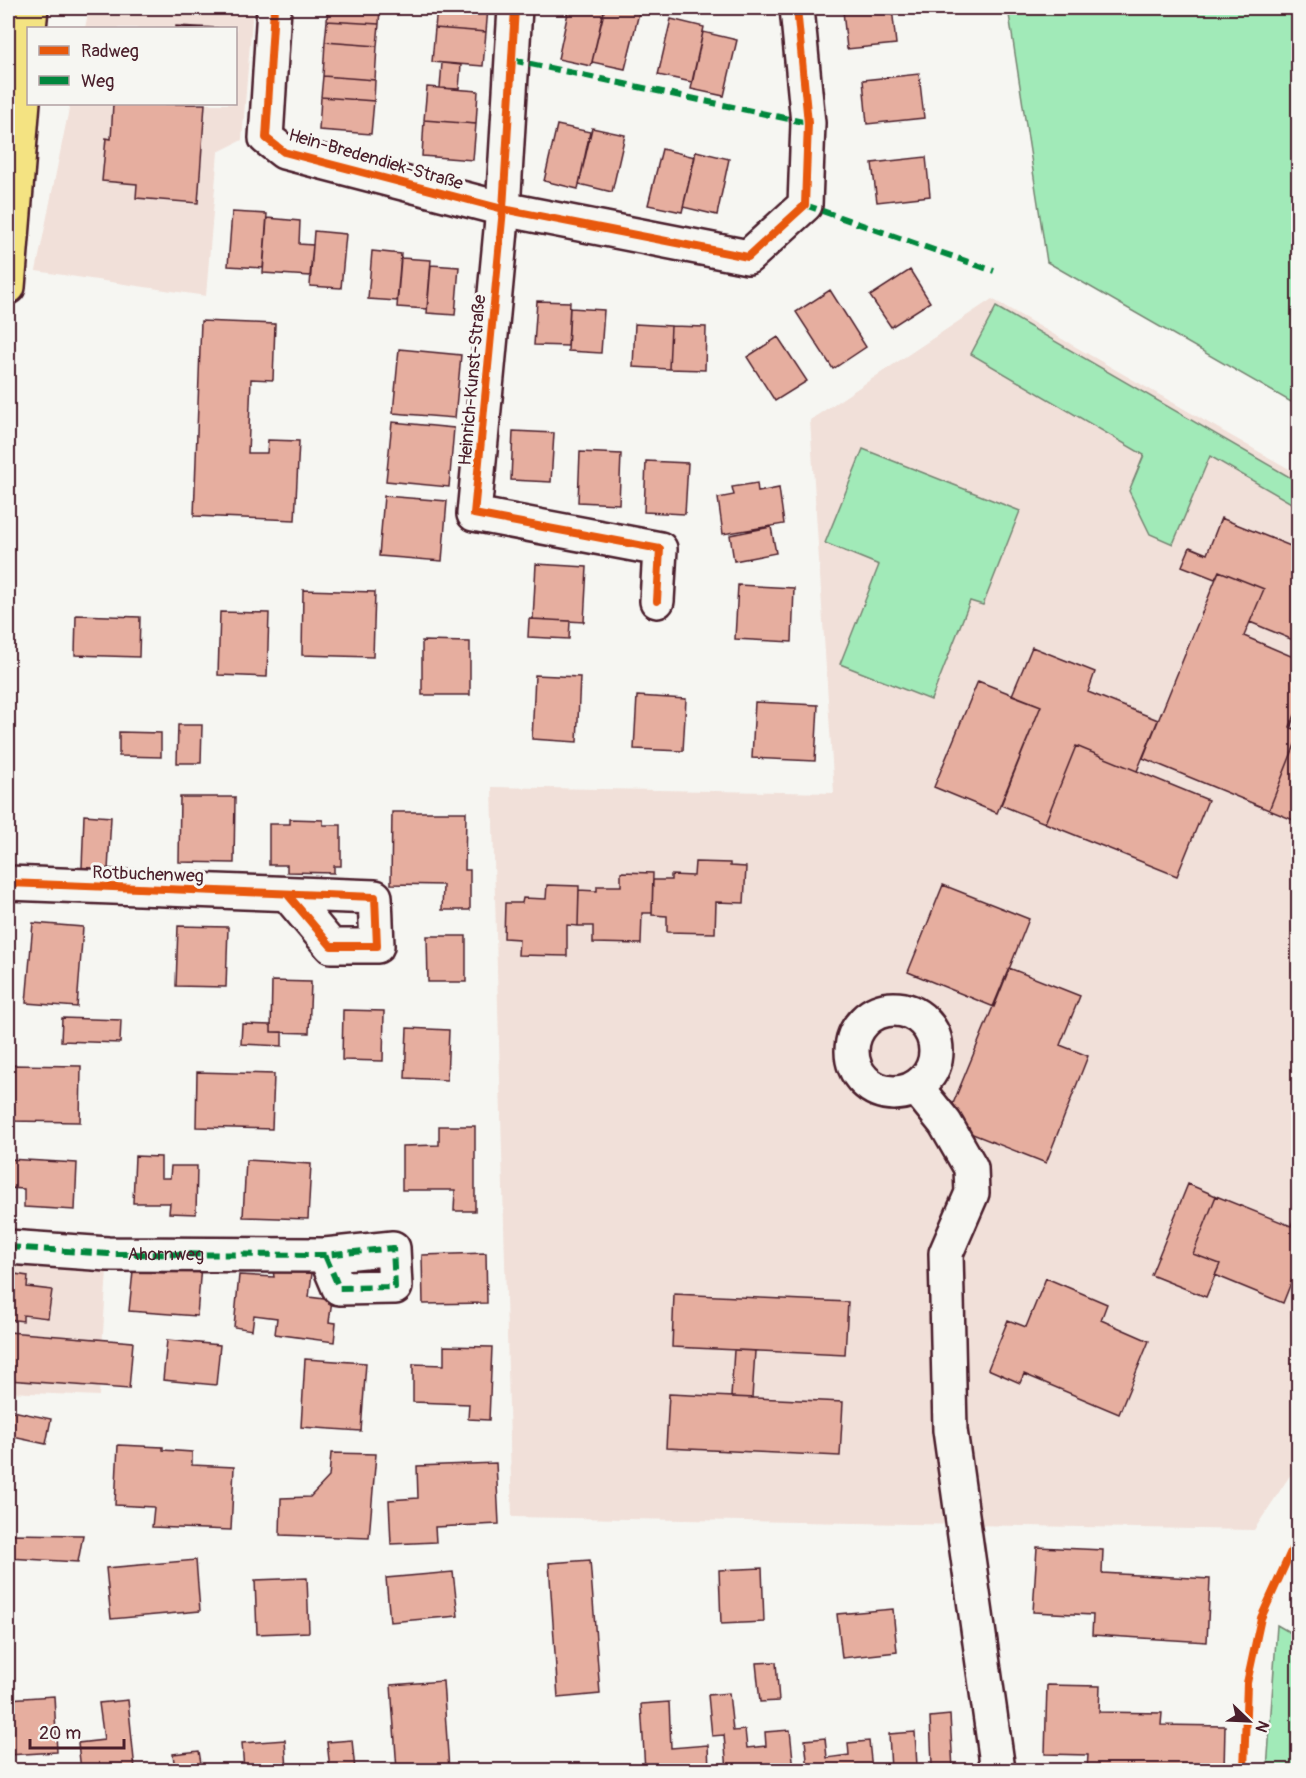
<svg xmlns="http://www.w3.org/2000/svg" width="1306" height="1778" viewBox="0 0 1306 1778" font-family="Pangolin,sans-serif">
	<rect width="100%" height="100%" fill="#f6f6f2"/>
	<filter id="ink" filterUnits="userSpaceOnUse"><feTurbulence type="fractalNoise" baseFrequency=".0167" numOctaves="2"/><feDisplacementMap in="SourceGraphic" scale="12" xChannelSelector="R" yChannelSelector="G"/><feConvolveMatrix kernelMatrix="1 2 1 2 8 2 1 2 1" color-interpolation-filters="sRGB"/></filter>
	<g filter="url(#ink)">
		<!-- built -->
		<path fill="#f1e0d9" d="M89 8H253L242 140 218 152 206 296 36 271 70 104H236V28H85Z
			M992 299 1298 474V1467L1291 1474 1254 1530 512 1517 492 787 834 793 810 420Z
			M8 1249 108 1254 99 1396 8 1392Z"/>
		<!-- green -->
		<path fill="#a1eab8" stroke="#768472" stroke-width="1.5" d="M1008 8H1298V406L1047 262Z
			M996 307 1298 482V507L1210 456 1173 544 1150 534 1129 491 1144 455 971 354Z
			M863 449 1020 511 983 605 970 601 931 700 840 664 879 565 825 543Z
			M1277 1625 1298 1637V1770H1267Z"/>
		<!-- building -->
		<path fill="#e6ae9f" stroke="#4a1f2b" stroke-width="1.5" d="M328 8H380L379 24 327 21Z
			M437 8H488L486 32 435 28Z
			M569 8H593L604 10 591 66 558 59Z
			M605 8H614L639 13 625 69 592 62Z
			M873 8H892L896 44 847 49 843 11Z
			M671 19 704 27 692 82 658 75Z
			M327 21 379 24 377 46 325 42Z
			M176 26 218 28H176Z
			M435 28 486 32 483 66 432 62Z
			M703 32 737 40 724 96 691 89Z
			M325 42 377 46 375 80 323 76Z
			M442 63 461 65 459 89 440 88Z
			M919 74 924 118 867 124 863 80Z
			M323 76 375 80 374 101 321 97Z
			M427 87 478 91 476 124 424 120Z
			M321 97 374 101 371 134 319 130Z
			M113 104H205L198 203 136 198 137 184 102 181 106 138 111 139Z
			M424 120 476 124 473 160 422 156Z
			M557 125 590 132 578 189 544 181Z
			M592 128 625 135 612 192 579 184Z
			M662 149 695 157 682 212 648 205Z
			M696 151 729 159 717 215 683 207Z
			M926 157 930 196 877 202 872 163Z
			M232 212 267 214 263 268 228 266Z
			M267 218 300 221 299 244 313 245 310 276 263 273Z
			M314 231 346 234 341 288 310 286Z
			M372 251 401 254 397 301 368 299Z
			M401 258 431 260 427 309 397 307Z
			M431 265 459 267 455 315 427 313Z
			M910 270 930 302 891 327 870 296Z
			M830 290 866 347 833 369 796 312Z
			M537 301 570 302 568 346 534 345Z
			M570 308 604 310 601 353 568 351Z
			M201 321 275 324 273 380 251 379 248 453H267L268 440 299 441 295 520 194 516Z
			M635 324 671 326 669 369 633 367Z
			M671 326 706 327 705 370 669 369Z
			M778 337 807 381 775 401 747 357Z
			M399 349 461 355 455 418 393 413Z
			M392 422 454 428 449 487 386 481Z
			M513 431 554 433 551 482 511 480Z
			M580 452 621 454 619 504 578 502Z
			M646 461 688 463 685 514 644 512Z
			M757 483 758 492 779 488 784 524 723 534 718 498 734 495 732 487Z
			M384 496 447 501 442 561 379 556Z
			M1221 518 1298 549V642L1250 622 1264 589 1219 571 1215 579 1182 566 1190 547 1207 554Z
			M771 527 776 553 734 561 730 535Z
			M536 564 587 567 584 622 533 619Z
			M1219 571 1264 589 1244 636 1298 659V708L1290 727 1298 731V737L1269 810 1143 758Z
			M738 585 794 588 792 642 735 639Z
			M303 590 375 592 373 657 302 655Z
			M220 612 269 613 267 677 218 675Z
			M76 615 140 617 139 657 75 655Z
			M529 619 570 621 569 639 528 637Z
			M422 641 470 642V695H422Z
			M1032 647 1095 672 1088 692 1158 720 1137 771 1076 746 1045 823 1001 805 1041 706 1012 695Z
			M535 675 580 677 577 742 532 739Z
			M978 681 1041 706 997 813 934 787Z
			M637 696 686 699 683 751 634 749Z
			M755 702 818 705 815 761 752 758Z
			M178 725H202L201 763H177Z
			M119 732 161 733V757L119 756Z
			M1298 737V822L1269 810Z
			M1076 746 1208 800 1177 876 1045 823Z
			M180 797H235L234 863 179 862Z
			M392 812H466L465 870H470V910H442L443 885 391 884Z
			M84 815 111 817 108 870 82 868Z
			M290 819 323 820V825H341V866H334V873L287 872V865H269V824H290Z
			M695 862 730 863V866L746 867 744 903 716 902 715 933 667 932V916L652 915 653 880H671V875L694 876Z
			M621 872 653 873 652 913H642L641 944 593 943V926H578L579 890 597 891V886H621Z
			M547 885 579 886 578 926 567 925V956L518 955 519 939 504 938 505 903H522L523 898 546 899Z
			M943 885 1029 919 994 1007 908 972Z
			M33 923 83 927 77 1007 26 1003Z
			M178 926 228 927 226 987 176 986Z
			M427 936H466V982H428Z
			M1009 968 1080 996 1060 1045 1088 1056 1046 1163 945 1123Z
			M272 981 311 982 309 1033 271 1032Z
			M343 1010 384 1011 383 1061 342 1060Z
			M62 1018 121 1020 120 1043 61 1041Z
			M242 1024 271 1025V1032H282V1046L241 1044Z
			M407 1028 449 1030 447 1080 405 1078Z
			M8 1065 81 1066 80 1122 8 1121Z
			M197 1072 274 1074 272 1129 196 1127Z
			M439 1126H475V1211H454L455 1190H402V1146L439 1145Z
			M135 1156 161 1157V1178H170L171 1166H197L196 1214 169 1213 170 1203H133Z
			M8 1159 77 1163 75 1210 24 1207V1189L8 1188Z
			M246 1160 311 1164 308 1219 243 1217Z
			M1188 1184 1216 1196 1193 1254 1220 1264 1206 1297 1151 1275Z
			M1216 1196 1291 1226 1298 1208V1265L1283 1303 1215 1275 1220 1264 1193 1254Z
			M486 1253 487 1303 423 1304 422 1255Z
			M167 1263 201 1265 197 1316 129 1311 133 1271 166 1273Z
			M273 1270 312 1273 309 1297 332 1300 329 1322 336 1323 334 1342 275 1334 277 1318 254 1315 252 1330 234 1327 239 1275 274 1277Z
			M8 1273 28 1276 27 1287 52 1290 48 1318 23 1315V1321L8 1319Z
			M1046 1278 1107 1304 1101 1320 1149 1341 1119 1414 1024 1374 1020 1383 988 1369 1008 1320 1026 1327Z
			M674 1294 848 1302 845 1355 672 1347Z
			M8 1332 133 1342 129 1389 8 1380Z
			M167 1340 220 1345 216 1385 163 1380Z
			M444 1346 492 1347 489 1420 468 1419 469 1404 413 1402V1364L444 1365Z
			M734 1350 755 1351 752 1398 731 1397Z
			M305 1359 366 1363 361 1431 301 1427Z
			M669 1394 843 1402 840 1456 666 1448Z
			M8 1410 51 1419 46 1444 8 1436Z
			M118 1445 163 1447V1450L192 1452V1465L234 1467 231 1530 152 1527 154 1507 115 1505Z
			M331 1453 376 1454 369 1538 280 1535 281 1498 310 1497 329 1477Z
			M496 1463 499 1524 435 1527 436 1542 391 1544 389 1500 418 1498 417 1466Z
			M8 1534 83 1535 78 1562 8 1558Z
			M1037 1547 1103 1550 1102 1573 1210 1579 1207 1642 1092 1635 1093 1615 1033 1612Z
			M196 1560 200 1611 111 1619 106 1568Z
			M590 1560 600 1694 558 1698 549 1563Z
			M762 1568 764 1622 721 1624 719 1570Z
			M453 1572 458 1616 390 1622 386 1578Z
			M307 1578 309 1632 257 1634 255 1580Z
			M893 1609 897 1652 842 1658 837 1614Z
			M776 1662 779 1701 760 1702 756 1663Z
			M443 1681 449 1770H397L391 1685Z
			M1047 1685 1100 1686 1099 1712 1162 1713 1161 1725 1225 1726 1224 1770H1087L1088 1755 1045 1754Z
			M729 1693 733 1731 745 1730 747 1748 766 1746 765 1732 790 1730 794 1770H727L724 1735 712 1736 708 1695Z
			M54 1696 57 1752 8 1755V1699Z
			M128 1700 135 1770H81L78 1743 104 1740 99 1703Z
			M669 1702 671 1748 708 1745 709 1770H645L641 1704Z
			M950 1715 953 1770H891L889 1734 915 1732 917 1766 932 1765 930 1717Z
			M825 1738 827 1758 849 1755 848 1743 869 1741 872 1770H808L805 1740Z
			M285 1740 287 1770H244L242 1743Z
			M352 1740 355 1770H317L330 1769 327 1742Z
			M199 1751 202 1770H175L173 1754Z"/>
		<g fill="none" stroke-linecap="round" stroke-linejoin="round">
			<defs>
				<g id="minor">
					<path d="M274 8 266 138 284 152 503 209 748 257 805 205 808 123 797 8"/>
					<path d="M515 8 503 209 474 514 660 549 657 601"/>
					<path d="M8 883 375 897 377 946H331L288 895"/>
					<circle cx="894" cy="1051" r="42"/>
					<path d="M916 1087 945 1123 971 1168 972 1193 946 1253 950 1430 998 1770"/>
					<path id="s1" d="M8 1247 108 1254 325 1255 393 1248 395 1287 339 1288 325 1255"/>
				</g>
				<path id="major" d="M29 28 31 8
					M8 287 28 40"/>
			</defs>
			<!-- minor casing -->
			<use href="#minor" stroke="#4a1f2b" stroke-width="38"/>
			<!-- major casing -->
			<use href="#major" stroke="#4a1f2b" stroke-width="38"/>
			<!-- minor -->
			<use href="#minor" stroke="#f6f6f2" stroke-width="33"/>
			<!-- major -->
			<use href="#major" stroke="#f4e382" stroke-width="33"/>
			<!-- quiet -->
			<path stroke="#00873e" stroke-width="6" stroke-dasharray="12 6" stroke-linecap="butt" d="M512 60 808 123
				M805 205 994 271
				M8 1247 108 1254 325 1255 393 1248 395 1287 339 1288 325 1255"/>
			<defs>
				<path id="cycleway" d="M274 8 266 138 284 152 503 209 748 257 805 205 808 123 797 8
					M515 8 503 209 474 514 660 549 657 601
					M8 883 375 897 377 946H331L288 895
					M1244 1770 1247 1683 1261 1618 1298 1536"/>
			</defs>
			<!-- cycleway casing -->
			<use href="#cycleway" stroke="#f6f6f2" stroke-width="11"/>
			<!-- cycleway -->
			<use href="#cycleway" stroke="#e8590c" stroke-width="8"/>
		</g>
	</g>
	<g text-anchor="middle" stroke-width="6" stroke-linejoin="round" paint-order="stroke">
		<!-- street labels -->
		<g font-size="18" fill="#4a1f2b" stroke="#f6f6f2">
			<text transform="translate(376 159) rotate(16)" y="6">Hein-Bredendiek-Straße</text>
			<text transform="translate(472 380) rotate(-85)" y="6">Heinrich-Kunst-Straße</text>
			<text transform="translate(148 874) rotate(2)" y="6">Rotbuchenweg</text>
			<text dy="6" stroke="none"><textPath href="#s1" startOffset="158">Ahornweg</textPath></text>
		</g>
	</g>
	<!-- margin -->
	<rect width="1306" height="1778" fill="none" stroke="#f6f6f2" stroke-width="30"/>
	<rect x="15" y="15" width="1276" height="1748" fill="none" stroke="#4a1f2b" stroke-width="2" filter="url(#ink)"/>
	<!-- legend -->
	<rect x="27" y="27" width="210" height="78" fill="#f6f6f2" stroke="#b1a0a2" stroke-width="1.5"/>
	<rect x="39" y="46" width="30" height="9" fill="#e8590c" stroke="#b1a0a2" stroke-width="1.5"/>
	<text x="81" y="57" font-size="18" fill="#4a1f2b">Radweg</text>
	<rect x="39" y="76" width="30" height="9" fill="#00873e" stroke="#b1a0a2" stroke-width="1.5"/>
	<text x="81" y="87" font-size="18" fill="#4a1f2b">Weg</text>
	<!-- north arrow -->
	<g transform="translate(1249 1721) rotate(113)" stroke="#f6f6f2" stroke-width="4.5" paint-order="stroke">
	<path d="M0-4.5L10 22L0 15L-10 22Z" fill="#4a1f2b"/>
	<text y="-9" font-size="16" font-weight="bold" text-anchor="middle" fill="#4a1f2b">N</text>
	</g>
	<!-- scale -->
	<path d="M30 1739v9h94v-9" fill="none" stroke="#4a1f2b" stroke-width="3"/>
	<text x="39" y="1739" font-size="18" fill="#4a1f2b" stroke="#f6f6f2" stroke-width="4.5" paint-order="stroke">20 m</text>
</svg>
